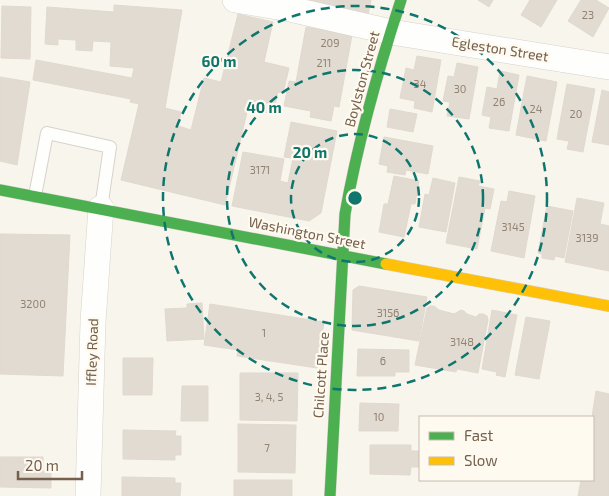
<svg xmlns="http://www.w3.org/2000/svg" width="609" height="496" viewBox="0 0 609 496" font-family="'Exo 2',sans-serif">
	<rect width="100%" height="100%" fill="#f8f5ed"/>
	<!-- building -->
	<path fill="#e2dbd2" stroke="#e1d9cf" d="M307 0H371L368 15 318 8 319 2Z
		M478 0H493L489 7Z
		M530 0H557L541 27 521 15Z
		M581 0H596L609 8 593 37 568 21Z
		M114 5 182 10 165 108 181 112 178 126 191 130 204 78 221 82 238 14 273 22 264 62 289 68 283 93 278 92 273 114 248 108 225 205 121 180 139 104 130 102 131 99 33 80 36 60 132 78 134 68 110 66 111 42 93 41 92 51 76 50V40L58 39V45L45 44 47 7 114 12Z
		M2 6 31 7 30 59 1 58Z
		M306 27 352 35 339 107 334 106 331 121 310 117 311 111 284 106 289 81 296 82Z
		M417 56 441 60 432 112 414 108 415 101 400 98 406 68 414 70Z
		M457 63 478 67 469 119 447 116 450 102 443 101 448 76 454 77Z
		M500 71 519 75 509 131 489 128 491 117 482 115 487 87 497 89Z
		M527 76 557 82 546 141 516 135Z
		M0 77 30 82 17 165 0 161Z
		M567 84 595 89 583 152 567 149 569 141 557 139Z
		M602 90 609 92V145L592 142Z
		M390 109 417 114 413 132 387 127Z
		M291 122 337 131 321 213 309 221 232 206 243 152 284 159 280 181 288 183 293 158 284 157Z
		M384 137 433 146 428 174 406 170 405 175 387 172 388 166 379 164Z
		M394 176 419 181 415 204H411L404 237 379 232 384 204H388Z
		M459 177 480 181 478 186 494 189 490 209 485 208 477 249 446 243Z
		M433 178 455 183 446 232 419 227 425 194 429 195Z
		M509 191 535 196 524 258 491 251 501 201 507 202Z
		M577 198 604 203 600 224 609 226V271L565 262Z
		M547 206 573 211 564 258 555 256 554 260 542 258V254L538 253Z
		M0 234 70 235 63 376 0 374Z
		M359 286 427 297 419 341 352 330 353 290Z
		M202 303 204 339 167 341 165 309 187 308V304Z
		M210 304 324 322 317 368 237 356 238 350 204 345Z
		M430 306H434L439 310 454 314 461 310 464 311 467 314 476 317 479 314H483L487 316 488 320 478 373 457 369 456 372 415 365 427 308Z
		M492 310 517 315 505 377 496 375 497 372 482 369Z
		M526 317 550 321 539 379 515 375Z
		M358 349 409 350V372H395V376H357Z
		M123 358H153L152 395H123Z
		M240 373H298L297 421 240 420Z
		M182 386H208V421H181Z
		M596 391 609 394V496H578L581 480H593L592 417Z
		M360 403 399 404 398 431H359Z
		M238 424 296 425 295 473 238 472Z
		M123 430 176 431 175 436H181V455H175V460L123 459Z
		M370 445H411V451H420V467H411L410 475 370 474Z
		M0 457H43V472H51V488L0 487Z
		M122 477 175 478V483H181L180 496H122Z
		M234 480H292V496H234Z"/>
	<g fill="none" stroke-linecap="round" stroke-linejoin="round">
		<defs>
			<path id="lane" d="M35 196 47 133 110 147 101 208"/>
			<path id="street" d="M235 0 290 9 391 32 609 67
				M88 496 93 322 101 208"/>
			<path id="fast" d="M0 190 386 264
				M330 496 345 214C358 141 378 70 401 0"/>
			<path id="slow" d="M386 264 609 306"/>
		</defs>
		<!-- lane casing -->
		<use href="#lane" stroke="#d7d2cb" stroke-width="14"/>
		<!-- street casing -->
		<use href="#street" stroke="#d7d2cb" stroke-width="26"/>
		<!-- fast casing -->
		<use href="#fast" stroke="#d8d2cb" stroke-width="12"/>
		<!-- slow casing -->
		<use href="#slow" stroke="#d8d2cb" stroke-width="12"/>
		<!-- lane -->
		<use href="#lane" stroke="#fefefc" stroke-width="12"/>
		<!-- street -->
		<use href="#street" stroke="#fefefc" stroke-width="25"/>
		<!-- fast -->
		<use href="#fast" stroke="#4caf50" stroke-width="11"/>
		<!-- slow -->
		<use href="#slow" stroke="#ffc107" stroke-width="11"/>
	</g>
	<!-- distance rings -->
	<g fill="none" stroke="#0f766e" stroke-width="2.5" stroke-dasharray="9 6">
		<circle cx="355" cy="198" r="64"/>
		<circle cx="355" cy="198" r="128"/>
		<circle cx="355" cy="198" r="192"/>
	</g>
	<g text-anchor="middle" stroke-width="4.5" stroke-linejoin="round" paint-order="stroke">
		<!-- number labels -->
		<g font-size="11" fill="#928271">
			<text x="588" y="19">23</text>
			<text x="330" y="47">209</text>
			<text x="324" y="67">211</text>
			<text x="420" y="88">34</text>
			<text x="460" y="93">30</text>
			<text x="499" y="106">26</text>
			<text x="536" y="113">24</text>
			<text x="576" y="118">20</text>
			<text x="260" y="174">3171</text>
			<text x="513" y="231">3145</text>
			<text x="587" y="242">3139</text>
			<text x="33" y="308">3200</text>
			<text x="388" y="317">3156</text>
			<text x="264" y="337">1</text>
			<text x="462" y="346">3148</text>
			<text x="383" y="365">6</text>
			<text x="269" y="401">3, 4, 5</text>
			<text x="379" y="421">10</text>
			<text x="267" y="452">7</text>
		</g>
		<!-- street labels -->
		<g font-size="14" fill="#75604d" stroke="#fefaf0">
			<text transform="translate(500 49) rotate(9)" y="5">Egleston Street</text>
			<text transform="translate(362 79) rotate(-75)" y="5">Boylston Street</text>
			<text transform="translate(307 233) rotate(11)" y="5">Washington Street</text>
			<text transform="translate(92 352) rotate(-88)" y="5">Iffley Road</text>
			<text transform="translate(321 375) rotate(-86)" y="5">Chilcott Place</text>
		</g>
	</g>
	<circle cx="355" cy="198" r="8" fill="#0f766e" stroke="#fefaf0" stroke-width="2.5"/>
	<g font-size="15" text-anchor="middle" font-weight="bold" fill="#0f766e" stroke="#fefaf0" stroke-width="4.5" stroke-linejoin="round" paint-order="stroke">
		<text x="219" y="67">60 m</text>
		<text x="264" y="113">40 m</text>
		<text x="310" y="158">20 m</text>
	</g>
	<!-- legend -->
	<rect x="419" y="416" width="175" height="65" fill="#fefaf0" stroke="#c7bcaf"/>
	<rect x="429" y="432" width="25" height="8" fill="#4caf50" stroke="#c7bcaf"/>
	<text x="464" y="441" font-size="15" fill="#75604d">Fast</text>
	<rect x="429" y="457" width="25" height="8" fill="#ffc107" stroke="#c7bcaf"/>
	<text x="464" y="466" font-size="15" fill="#75604d">Slow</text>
	<!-- scale -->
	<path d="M18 471v8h64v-8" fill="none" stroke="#75604d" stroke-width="2.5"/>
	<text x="25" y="471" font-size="15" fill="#75604d" stroke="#fefaf0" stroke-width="4" paint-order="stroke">20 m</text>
</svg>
